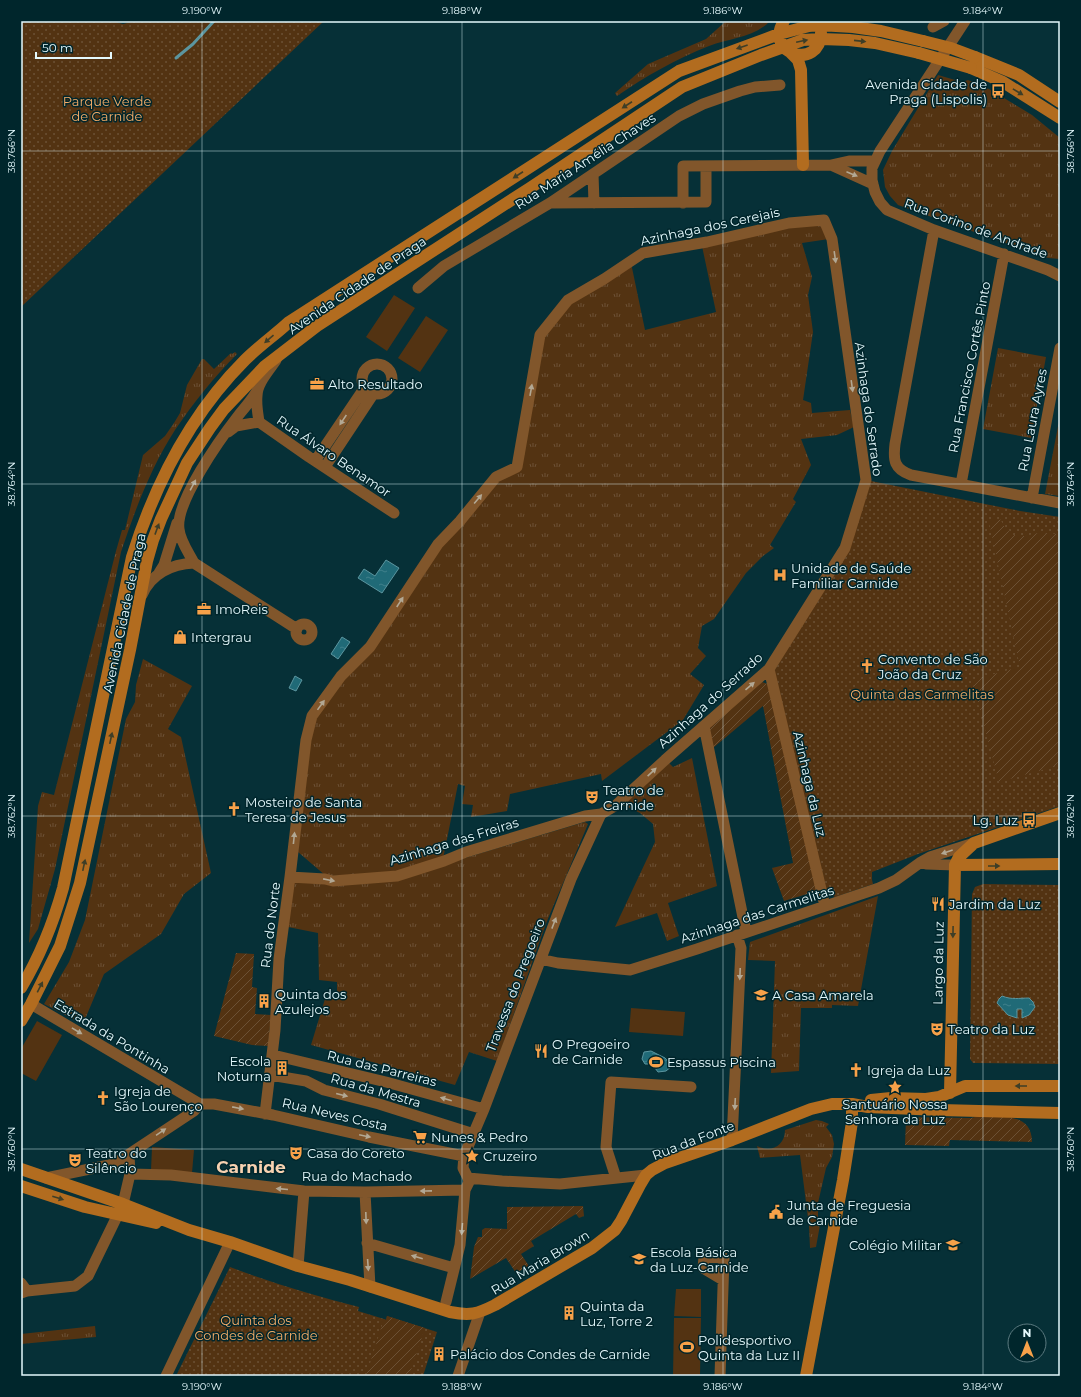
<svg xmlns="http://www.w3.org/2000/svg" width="1081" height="1397" viewBox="0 0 1081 1397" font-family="Montserrat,sans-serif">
	<defs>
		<pattern id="grass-tufts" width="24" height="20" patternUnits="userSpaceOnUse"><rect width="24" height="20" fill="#533312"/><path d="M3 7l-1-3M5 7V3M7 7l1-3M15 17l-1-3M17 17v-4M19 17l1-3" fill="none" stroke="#6c5135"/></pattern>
		<pattern id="park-dots" width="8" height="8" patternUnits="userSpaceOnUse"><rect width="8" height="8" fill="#533312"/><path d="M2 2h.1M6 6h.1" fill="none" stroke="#6c5135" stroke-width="1.8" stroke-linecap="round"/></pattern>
		<pattern id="garden-furrows" width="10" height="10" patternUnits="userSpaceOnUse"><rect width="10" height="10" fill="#533312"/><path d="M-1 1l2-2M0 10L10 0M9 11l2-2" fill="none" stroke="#6c5135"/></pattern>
		<pattern id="water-ripples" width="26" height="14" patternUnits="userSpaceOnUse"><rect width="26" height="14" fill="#206a77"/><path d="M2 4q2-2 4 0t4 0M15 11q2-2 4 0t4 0" fill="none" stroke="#40808b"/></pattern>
	</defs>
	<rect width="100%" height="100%" fill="#063037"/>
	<!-- grass -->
	<path fill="url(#grass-tufts)" d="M726 21H770C754 38 730 38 709 46 676 59 646 76 617 96L615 93 648 64 706 39Z
		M938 75 962 82 968 80 989 89 1032 115 1060 138V259L1048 258 898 205 890 196 885 187 883 170 892 151Z
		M799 226H823L829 239 802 243 812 277 808 295 813 332 803 400 811 403 812 413 850 410 854 427 837 435 801 439 811 465 793 499 796 502 770 545 774 548 763 556 746 573 714 619 702 626 698 648 706 656 690 674 704 685 683 720 602 781 601 774 510 794 507 811 471 817 473 805 462 804 465 786 458 784 443 859 395 874 326 876 298 852 313 718 447 540 498 482 521 469 544 337 570 303 631 263 645 330 716 312 702 246Z
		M998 348 1046 357 1031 438 983 429Z
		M235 352 237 354C214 377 194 402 175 430 151 467 135 510 121 552L55 869 38 929 29 943 38 806 42 792 54 795 116 551 122 530H125L143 455 165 436 174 423 180 413 187 385 202 359H204L214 369 231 353 232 354Z
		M1060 416V496L1045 494Z
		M143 659 192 686 168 729 181 737 211 873 184 894 161 934 104 974 83 1024 44 1004 69 962 85 920 126 719 135 702 136 685Z
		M692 758 717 886 668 903 679 936 667 941 657 913 615 927 655 842 653 824 640 813 623 805 669 763 673 767Z
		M585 822 588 824 547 921 497 1061 469 1052 455 1085 311 1045 325 999H337V982L319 980 318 933 288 927 292 881 398 878Z
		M878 896 858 1006 832 1005V1008H801L799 1071 771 1073 775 961 748 960 750 942Z
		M816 1120 822 1121 829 1124 826 1127 832 1135 834 1144 832 1157 826 1168 818 1203V1221L820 1225 816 1247 810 1248 809 1226 800 1155 760 1158 757 1146C771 1153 785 1146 785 1130Z
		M95 1326 96 1337 21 1344V1334Z"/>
	<!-- park -->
	<path fill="url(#park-dots)" d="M21 21H112L123 24 135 21H324L21 307Z
		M871 481 1020 511 1060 517V806L918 854 872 872V880L873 884 835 897 824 890 774 671 845 553Z
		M983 884 1060 885V1064L976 1063H973L970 1059 972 894 975 887Z
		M230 1267C272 1283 315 1296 359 1307L358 1311 384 1319 386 1320 387 1316 437 1332 423 1376H176Z"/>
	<!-- garden -->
	<path fill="url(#garden-furrows)" d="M1000 519 1006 529 1013 535 1025 536 1038 533 1060 534V765L999 782 972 680 1020 667 989 522Z
		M762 682 768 684 817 891 784 901 772 868 793 863 763 706 713 748 708 728Z
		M236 953 254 954 252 987 257 988 255 1014 271 1015 268 1046 252 1045 214 1036Z
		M979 1116C1000 1117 1032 1112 1032 1142L950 1140 949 1146 905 1145 906 1117 971 1118Z
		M583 1206 584 1216 579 1218 576 1214 531 1241 534 1246 521 1254 529 1266 516 1273 506 1258 470 1279 474 1247 478 1237H482V1230L485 1228 507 1229V1207Z
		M387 1316 425 1328 409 1376H366L384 1319 386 1320Z"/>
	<!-- pitch -->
	<path fill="#533312" d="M394 295 415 308 387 351 366 337Z
		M426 316 448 330 420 372 398 358Z
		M631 1008 685 1012 683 1036 629 1032Z
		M37 1021 62 1035 36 1081 21 1073V1049Z
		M152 1147 194 1150 192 1173 151 1170Z
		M676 1289H701V1317L674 1316Z
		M674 1318H701L700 1376H673Z"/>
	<!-- water -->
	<path fill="url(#water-ripples)" stroke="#5b959f" d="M386 560 399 568 382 593 358 578 364 569 375 576Z
		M342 637 350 642 338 659 331 654Z
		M295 676 302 680 296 691 289 688Z
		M1002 996C1012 1000 1019 998 1029 998L1033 1002 1035 1007 1029 1015 1022 1018V1009H1017V1018L1008 1015 997 1003 999 999Z
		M651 1051 665 1058 672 1066 666 1071 658 1072 652 1064H645L642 1059 644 1052Z"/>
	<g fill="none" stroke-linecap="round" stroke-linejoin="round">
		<!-- stream -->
		<path stroke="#5b959f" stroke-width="3" d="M176 58 193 44 214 21"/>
		<!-- street -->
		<path stroke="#81562b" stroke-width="11" d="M965 21 880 151 872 168V180L875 192 880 202 887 210 934 230 1048 270 1060 276
			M933 27 944 21
			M831 165 873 184
			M593 174 594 203
			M550 203 706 202V166
			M683 203V166L831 165 849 161H875
			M934 230 895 444C893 460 894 469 911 475L1060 503
			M418 288 444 266 550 203 679 116 703 104 740 91 755 87 780 85
			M362 379a15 15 0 1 1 30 0a15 15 0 1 1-30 0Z
			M259 422 309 457 394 513
			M228 432 236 426 259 422C258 414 256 405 257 396 257 383 269 371 276 360
			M315 461 365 387
			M325 467 374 393
			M961 484 1004 254
			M1032 498 1060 348
			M194 563 297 629
			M159 573 164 565 177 523
			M142 595C151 574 171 564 194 563 189 553 180 541 179 529 175 502 221 438 238 416 245 407 253 399 258 389
			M296 632a8 8 0 1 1 16 0a8 8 0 1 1-16 0Z
			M769 669 825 906
			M704 726 746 932
			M921 862 926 864 955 865
			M540 959 558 963 630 970 697 949 879 888 896 880 921 862 930 857 974 843
			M31 1004 200 1104
			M273 1055 386 1082 484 1109
			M270 1075 306 1081 324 1090 379 1104 474 1134
			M200 1104H214L273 1115 369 1137 464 1156
			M265 1114 275 1030 279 959 290 877 306 740 312 716 341 676 370 647 438 544 460 521 496 477 517 467 540 335 568 300 604 279 643 253 707 242 789 223 824 220 832 239 866 480 845 548 769 669 665 760 615 806 601 814 585 816 466 852 444 861 397 876 333 881 325 879 290 877
			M732 1140 741 948 737 935
			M130 1174 171 1175 304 1191 365 1192 465 1190
			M46 1178 114 1164 194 1111 200 1104
			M468 1178 502 1181 560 1184 646 1175
			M616 1178 606 1147 611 1082 691 1087
			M365 1192 370 1287
			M367 1243 454 1268
			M298 1266 304 1191
			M21 1283 27 1291
			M21 1293 27 1291 75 1286 88 1276 123 1204 130 1174 129 1155
			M446 1302 460 1245 465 1190 469 1182 468 1178 463 1168 464 1156 484 1109 571 879 601 814
			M166 1376 230 1242
			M458 1376 480 1312
			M720 1376 724 1258 704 1257 703 1268 723 1280"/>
		<!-- secondary -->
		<path stroke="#b26c1f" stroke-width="12" d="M784 21C763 54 820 71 821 33
			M791 53 798 60 801 70 803 165
			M975 57 1019 75 1060 102
			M971 68 1003 82 1060 118
			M955 865 1060 864
			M21 988C40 956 53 924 63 888L132 557C155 484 191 414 245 360 259 346 275 335 289 322L679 71 779 34 809 26 819 25 853 27 881 31 923 41
			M21 1021 31 1004 60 946 80 883 130 650 147 561 153 540 161 519 187 463 210 428 224 409 265 366 317 326 530 188 682 87 761 55 803 40 821 39 849 40 875 43 919 53
			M950 1093 955 865 959 857 974 843 1060 813
			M871 1100 891 1098 926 1099 939 1097 965 1086H1060
			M21 1169 123 1204 189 1230 230 1242 298 1266 350 1280 450 1312C470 1316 477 1314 495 1305L592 1248 615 1230 621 1221 640 1185 646 1175 652 1170 665 1163 732 1140 811 1109 832 1104H852L868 1107 940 1110 1060 1113
			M21 1186 85 1207 156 1223
			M806 1376 843 1180 852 1122V1104"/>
		<!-- secondary-bridge -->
		<path stroke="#b26c1f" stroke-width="12" d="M923 41 951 48 975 57
			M919 53 971 68"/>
	</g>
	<!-- one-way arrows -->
	<defs><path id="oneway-solid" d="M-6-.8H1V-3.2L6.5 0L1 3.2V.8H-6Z"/></defs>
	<g fill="#3e3e27">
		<use href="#oneway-solid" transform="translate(802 41) rotate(-12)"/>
		<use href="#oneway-solid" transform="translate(860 41) rotate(6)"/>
		<use href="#oneway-solid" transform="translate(742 47) rotate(161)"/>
		<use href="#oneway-solid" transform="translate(1018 92) rotate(31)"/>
		<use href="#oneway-solid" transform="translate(627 105) rotate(147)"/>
		<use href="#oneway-solid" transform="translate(518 175) rotate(147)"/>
		<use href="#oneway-solid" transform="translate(269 339) rotate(139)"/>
		<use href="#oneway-solid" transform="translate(157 529) rotate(-70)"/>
		<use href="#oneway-solid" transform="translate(111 738) rotate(-78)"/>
		<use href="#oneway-solid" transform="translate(84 865) rotate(-78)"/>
		<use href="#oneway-solid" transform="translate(994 866)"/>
		<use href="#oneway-solid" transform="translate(953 932) rotate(91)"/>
		<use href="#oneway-solid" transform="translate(40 987) rotate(-63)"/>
		<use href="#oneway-solid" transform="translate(1021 1086) rotate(-180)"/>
		<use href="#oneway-solid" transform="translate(58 1198) rotate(18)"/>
	</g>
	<g fill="#b2a894">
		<use href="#oneway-solid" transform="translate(852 174) rotate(23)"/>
		<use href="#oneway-solid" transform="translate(835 257) rotate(82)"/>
		<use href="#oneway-solid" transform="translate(852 386) rotate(82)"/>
		<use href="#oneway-solid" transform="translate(531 390) rotate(-80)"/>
		<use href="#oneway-solid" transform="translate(343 420) rotate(124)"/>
		<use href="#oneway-solid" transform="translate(193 485) rotate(-62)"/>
		<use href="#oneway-solid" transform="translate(478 499) rotate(-50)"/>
		<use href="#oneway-solid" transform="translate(400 602) rotate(-57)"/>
		<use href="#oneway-solid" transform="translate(750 686) rotate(-41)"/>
		<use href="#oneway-solid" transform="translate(321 705) rotate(-54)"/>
		<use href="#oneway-solid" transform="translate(652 772) rotate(-43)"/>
		<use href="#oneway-solid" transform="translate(294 838) rotate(-84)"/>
		<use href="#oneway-solid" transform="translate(947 852) rotate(161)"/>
		<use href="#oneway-solid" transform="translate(329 880) rotate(11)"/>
		<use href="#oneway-solid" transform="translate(554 923) rotate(-69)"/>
		<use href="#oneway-solid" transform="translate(740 974) rotate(92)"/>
		<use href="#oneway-solid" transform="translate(77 1031) rotate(31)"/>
		<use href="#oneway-solid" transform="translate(342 1095) rotate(14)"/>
		<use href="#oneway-solid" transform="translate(446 1099) rotate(-164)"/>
		<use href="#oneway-solid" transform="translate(735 1104) rotate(93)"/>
		<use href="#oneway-solid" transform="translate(238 1108) rotate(11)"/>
		<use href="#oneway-solid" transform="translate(161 1132) rotate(-34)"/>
		<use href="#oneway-solid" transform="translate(365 1136) rotate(12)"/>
		<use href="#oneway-solid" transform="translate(282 1189) rotate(-175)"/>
		<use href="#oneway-solid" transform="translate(426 1191) rotate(179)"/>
		<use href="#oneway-solid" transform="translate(366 1218) rotate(88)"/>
		<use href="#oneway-solid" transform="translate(462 1229) rotate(95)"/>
		<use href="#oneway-solid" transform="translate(417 1257) rotate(-164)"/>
		<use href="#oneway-solid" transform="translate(368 1265) rotate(86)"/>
	</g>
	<!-- ticks -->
	<path fill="none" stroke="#e4f9fd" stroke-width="1" stroke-opacity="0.45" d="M202 21V1376M462 21V1376M723 21V1376M983 21V1376M21 151H1060M21 484H1060M21 816H1060M21 1149H1060"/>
	<!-- icons -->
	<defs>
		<symbol id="bus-bare" viewBox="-9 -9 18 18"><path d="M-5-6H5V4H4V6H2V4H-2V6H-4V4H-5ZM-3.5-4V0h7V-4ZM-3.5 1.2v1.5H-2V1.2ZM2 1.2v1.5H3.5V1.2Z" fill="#f7a149" stroke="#00262c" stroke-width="2.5" paint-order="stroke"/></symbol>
		<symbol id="office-bare" viewBox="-9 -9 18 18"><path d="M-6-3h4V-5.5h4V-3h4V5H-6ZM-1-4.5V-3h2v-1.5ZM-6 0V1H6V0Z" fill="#f7a149" stroke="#00262c" stroke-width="2.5" paint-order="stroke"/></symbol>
		<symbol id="hospital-bare" viewBox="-9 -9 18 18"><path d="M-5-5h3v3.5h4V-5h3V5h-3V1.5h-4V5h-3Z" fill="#f7a149" stroke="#00262c" stroke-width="2.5" paint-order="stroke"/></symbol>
		<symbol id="shop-bare" viewBox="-9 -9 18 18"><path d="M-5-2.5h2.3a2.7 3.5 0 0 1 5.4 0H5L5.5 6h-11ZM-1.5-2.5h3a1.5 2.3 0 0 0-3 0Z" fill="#f7a149" stroke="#00262c" stroke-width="2.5" paint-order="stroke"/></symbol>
		<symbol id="church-bare" viewBox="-9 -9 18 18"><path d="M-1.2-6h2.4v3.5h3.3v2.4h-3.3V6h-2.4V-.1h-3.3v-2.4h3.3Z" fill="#f7a149" stroke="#00262c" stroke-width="2.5" paint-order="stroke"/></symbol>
		<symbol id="theatre-bare" viewBox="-9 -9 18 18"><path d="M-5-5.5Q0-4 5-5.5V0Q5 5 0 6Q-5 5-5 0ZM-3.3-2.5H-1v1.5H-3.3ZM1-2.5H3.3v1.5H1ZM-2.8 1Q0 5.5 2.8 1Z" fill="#f7a149" stroke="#00262c" stroke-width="2.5" paint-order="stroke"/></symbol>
		<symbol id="restaurant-bare" viewBox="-9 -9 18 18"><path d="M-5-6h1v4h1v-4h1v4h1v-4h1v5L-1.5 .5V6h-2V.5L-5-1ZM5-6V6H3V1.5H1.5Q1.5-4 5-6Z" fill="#f7a149" stroke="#00262c" stroke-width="2.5" paint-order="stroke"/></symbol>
		<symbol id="school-bare" viewBox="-9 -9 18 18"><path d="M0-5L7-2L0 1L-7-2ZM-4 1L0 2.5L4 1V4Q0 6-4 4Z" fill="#f7a149" stroke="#00262c" stroke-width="2.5" paint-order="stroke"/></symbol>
		<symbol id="building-bare" viewBox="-9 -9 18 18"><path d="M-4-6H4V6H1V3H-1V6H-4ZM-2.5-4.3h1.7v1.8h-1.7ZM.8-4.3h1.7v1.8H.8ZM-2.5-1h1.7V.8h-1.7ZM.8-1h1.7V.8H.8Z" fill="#f7a149" stroke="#00262c" stroke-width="2.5" paint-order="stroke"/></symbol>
		<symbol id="stadium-bare" viewBox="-9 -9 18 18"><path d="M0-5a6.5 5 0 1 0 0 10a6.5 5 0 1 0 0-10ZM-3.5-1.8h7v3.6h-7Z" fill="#f7a149" stroke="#00262c" stroke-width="2.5" paint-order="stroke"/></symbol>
		<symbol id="sight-bare" viewBox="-9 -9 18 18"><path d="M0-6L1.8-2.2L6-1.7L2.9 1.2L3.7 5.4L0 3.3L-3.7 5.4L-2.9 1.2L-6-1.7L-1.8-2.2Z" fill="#f7a149" stroke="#00262c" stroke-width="2.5" paint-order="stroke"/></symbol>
		<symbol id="supermarket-bare" viewBox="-9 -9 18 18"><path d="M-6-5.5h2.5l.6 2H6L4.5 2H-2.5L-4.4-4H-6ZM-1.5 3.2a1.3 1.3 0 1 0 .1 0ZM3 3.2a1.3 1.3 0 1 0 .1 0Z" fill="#f7a149" stroke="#00262c" stroke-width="2.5" paint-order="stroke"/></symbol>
		<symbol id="civic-bare" viewBox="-9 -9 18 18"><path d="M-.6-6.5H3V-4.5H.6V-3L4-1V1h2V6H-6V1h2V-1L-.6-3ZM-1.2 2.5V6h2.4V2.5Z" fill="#f7a149" stroke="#00262c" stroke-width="2.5" paint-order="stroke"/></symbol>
	</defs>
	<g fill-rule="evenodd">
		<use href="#bus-bare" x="988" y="81" width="20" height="20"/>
		<use href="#office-bare" x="307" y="374" width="20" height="20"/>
		<use href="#hospital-bare" x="770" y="565" width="20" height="20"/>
		<use href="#office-bare" x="194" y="599" width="20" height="20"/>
		<use href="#shop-bare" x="170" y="627" width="20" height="20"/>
		<use href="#church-bare" x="857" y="656" width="20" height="20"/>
		<use href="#theatre-bare" x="582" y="787" width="20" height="20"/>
		<use href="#church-bare" x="224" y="799" width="20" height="20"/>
		<use href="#bus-bare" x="1019" y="810" width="20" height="20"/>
		<use href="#restaurant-bare" x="928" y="894" width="20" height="20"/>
		<use href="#school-bare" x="751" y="985" width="20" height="20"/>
		<use href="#building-bare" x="254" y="991" width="20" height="20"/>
		<use href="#theatre-bare" x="927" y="1019" width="20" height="20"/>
		<use href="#restaurant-bare" x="531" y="1041" width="20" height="20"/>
		<use href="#stadium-bare" x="646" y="1052" width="20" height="20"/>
		<use href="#building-bare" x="272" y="1058" width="20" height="20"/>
		<use href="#church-bare" x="846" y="1060" width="20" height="20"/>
		<use href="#sight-bare" x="885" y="1077" width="20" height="20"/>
		<use href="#church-bare" x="93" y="1088" width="20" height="20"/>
		<use href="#supermarket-bare" x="410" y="1127" width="20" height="20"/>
		<use href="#theatre-bare" x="286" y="1143" width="20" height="20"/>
		<use href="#sight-bare" x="462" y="1146" width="20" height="20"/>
		<use href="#theatre-bare" x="65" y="1150" width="20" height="20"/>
		<use href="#civic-bare" x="766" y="1202" width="20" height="20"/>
		<use href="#school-bare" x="943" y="1235" width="20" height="20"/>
		<use href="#school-bare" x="629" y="1249" width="20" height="20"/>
		<use href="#building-bare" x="559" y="1303" width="20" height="20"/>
		<use href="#stadium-bare" x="677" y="1337" width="20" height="20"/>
		<use href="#building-bare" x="429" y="1344" width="20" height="20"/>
	</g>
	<g text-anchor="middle" stroke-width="3" stroke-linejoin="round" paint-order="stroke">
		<!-- poi labels -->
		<g font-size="13" fill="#e4f9fd" stroke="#00262c" text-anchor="start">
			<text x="987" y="89" text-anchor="end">Avenida Cidade de<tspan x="987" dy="15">Praga (Lispolis)</tspan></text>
			<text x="328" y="389">Alto Resultado</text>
			<text x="791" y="573">Unidade de Saúde<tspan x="791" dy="15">Familiar Carnide</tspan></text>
			<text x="215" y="614">ImoReis</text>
			<text x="191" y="642">Intergrau</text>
			<text x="878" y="664">Convento de São<tspan x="878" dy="15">João da Cruz</tspan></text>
			<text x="603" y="795">Teatro de<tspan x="603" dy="15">Carnide</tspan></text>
			<text x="245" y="807">Mosteiro de Santa<tspan x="245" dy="15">Teresa de Jesus</tspan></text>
			<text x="1018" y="825" text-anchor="end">Lg. Luz</text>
			<text x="949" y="909">Jardim da Luz</text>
			<text x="275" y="999">Quinta dos<tspan x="275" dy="15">Azulejos</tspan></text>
			<text x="772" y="1000">A Casa Amarela</text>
			<text x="948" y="1034">Teatro da Luz</text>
			<text x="552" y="1049">O Pregoeiro<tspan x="552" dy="15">de Carnide</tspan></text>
			<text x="271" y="1066" text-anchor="end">Escola<tspan x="271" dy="15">Noturna</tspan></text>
			<text x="667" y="1067">Espassus Piscina</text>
			<text x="867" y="1075">Igreja da Luz</text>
			<text x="114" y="1096">Igreja de<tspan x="114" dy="15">São Lourenço</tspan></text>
			<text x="895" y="1109" text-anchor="middle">Santuário Nossa<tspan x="895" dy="15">Senhora da Luz</tspan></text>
			<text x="431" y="1142">Nunes &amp; Pedro</text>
			<text x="86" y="1158">Teatro do<tspan x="86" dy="15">Silêncio</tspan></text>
			<text x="307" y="1158">Casa do Coreto</text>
			<text x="483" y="1161">Cruzeiro</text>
			<text x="787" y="1210">Junta de Freguesia<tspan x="787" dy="15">de Carnide</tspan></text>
			<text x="942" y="1250" text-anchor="end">Colégio Militar</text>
			<text x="650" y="1257">Escola Básica<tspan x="650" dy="15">da Luz-Carnide</tspan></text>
			<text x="580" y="1311">Quinta da<tspan x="580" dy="15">Luz, Torre 2</tspan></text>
			<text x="698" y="1345">Polidesportivo<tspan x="698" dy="15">Quinta da Luz II</tspan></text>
			<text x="450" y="1359">Palácio dos Condes de Carnide</text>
		</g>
		<!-- park labels -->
		<g font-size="13" fill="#f6ad68" stroke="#00262c">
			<text x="107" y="106">Parque Verde<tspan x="107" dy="15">de Carnide</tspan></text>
			<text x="922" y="699">Quinta das Carmelitas</text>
			<text x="256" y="1325">Quinta dos<tspan x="256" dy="15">Condes de Carnide</tspan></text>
		</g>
		<!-- street labels -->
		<g font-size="13" fill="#e4f9fd" stroke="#00262c">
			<text transform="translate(585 161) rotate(-33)" y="5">Rua Maria Amélia Chaves</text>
			<text transform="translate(710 226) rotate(-12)" y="5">Azinhaga dos Cerejais</text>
			<text transform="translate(976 228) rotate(20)" y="5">Rua Corino de Andrade</text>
			<text transform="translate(357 285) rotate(-34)" y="5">Avenida Cidade de Praga</text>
			<text transform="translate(969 367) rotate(-79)" y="5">Rua Francisco Cortês Pinto</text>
			<text transform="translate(869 409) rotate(82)" y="5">Azinhaga do Serrado</text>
			<text transform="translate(1032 420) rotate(-79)" y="5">Rua Laura Ayres</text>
			<text transform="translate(334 456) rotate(34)" y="5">Rua Álvaro Benamor</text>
			<text transform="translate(124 613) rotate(-78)" y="5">Avenida Cidade de Praga</text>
			<text transform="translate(710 700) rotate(-42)" y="5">Azinhaga do Serrado</text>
			<text transform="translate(810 784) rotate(77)" y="5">Azinhaga da Luz</text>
			<text transform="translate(454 841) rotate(-17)" y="5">Azinhaga das Freiras</text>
			<text transform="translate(757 914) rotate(-18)" y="5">Azinhaga das Carmelitas</text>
			<text transform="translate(270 925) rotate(-83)" y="5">Rua do Norte</text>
			<text transform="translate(938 963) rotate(-89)" y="5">Largo da Luz</text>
			<text transform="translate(515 985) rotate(-69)" y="5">Travessa do Pregoeiro</text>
			<text transform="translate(112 1036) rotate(31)" y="5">Estrada da Pontinha</text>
			<text transform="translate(382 1068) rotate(14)" y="5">Rua das Parreiras</text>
			<text transform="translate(376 1090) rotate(16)" y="5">Rua da Mestra</text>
			<text transform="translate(335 1114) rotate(13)" y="5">Rua Neves Costa</text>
			<text transform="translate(693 1140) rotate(-21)" y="5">Rua da Fonte</text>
			<text x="357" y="1181">Rua do Machado</text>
			<text transform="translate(540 1262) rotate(-31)" y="5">Rua Maria Brown</text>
		</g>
		<!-- district labels -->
		<g font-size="17" font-weight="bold" fill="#f7d2b1" stroke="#00262c">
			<text x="251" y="1173">Carnide</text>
		</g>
	</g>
	<!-- border -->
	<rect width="1081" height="1397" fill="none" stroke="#00262c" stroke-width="44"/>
	<!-- north arrow -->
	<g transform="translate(1027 1343)"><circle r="19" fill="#00262c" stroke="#5b7a80"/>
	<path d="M0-3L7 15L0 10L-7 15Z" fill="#f7a149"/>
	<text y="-6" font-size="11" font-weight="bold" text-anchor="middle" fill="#e4f9fd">N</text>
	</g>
	<!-- scale -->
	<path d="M36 52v6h75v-6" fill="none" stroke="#e4f9fd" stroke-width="2"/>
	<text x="42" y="52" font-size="12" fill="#e4f9fd" stroke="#00262c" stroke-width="3" paint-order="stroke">50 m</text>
	<rect x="22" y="22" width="1037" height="1353" fill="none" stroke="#e4f9fd" stroke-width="1.5"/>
	<g font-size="10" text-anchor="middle" fill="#e4f9fd">
		<text x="202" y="14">9.190°W</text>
		<text x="462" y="14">9.188°W</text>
		<text x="723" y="14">9.186°W</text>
		<text x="983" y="14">9.184°W</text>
		<text transform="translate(11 151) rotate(-90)" y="4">38.766°N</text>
		<text transform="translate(1070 151) rotate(-90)" y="4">38.766°N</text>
		<text transform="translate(11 484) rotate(-90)" y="4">38.764°N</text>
		<text transform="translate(1070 484) rotate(-90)" y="4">38.764°N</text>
		<text transform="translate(11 816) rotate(-90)" y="4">38.762°N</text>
		<text transform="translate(1070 816) rotate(-90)" y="4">38.762°N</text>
		<text transform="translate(11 1149) rotate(-90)" y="4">38.760°N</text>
		<text transform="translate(1070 1149) rotate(-90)" y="4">38.760°N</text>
		<text x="202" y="1390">9.190°W</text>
		<text x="462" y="1390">9.188°W</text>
		<text x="723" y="1390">9.186°W</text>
		<text x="983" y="1390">9.184°W</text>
	</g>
</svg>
